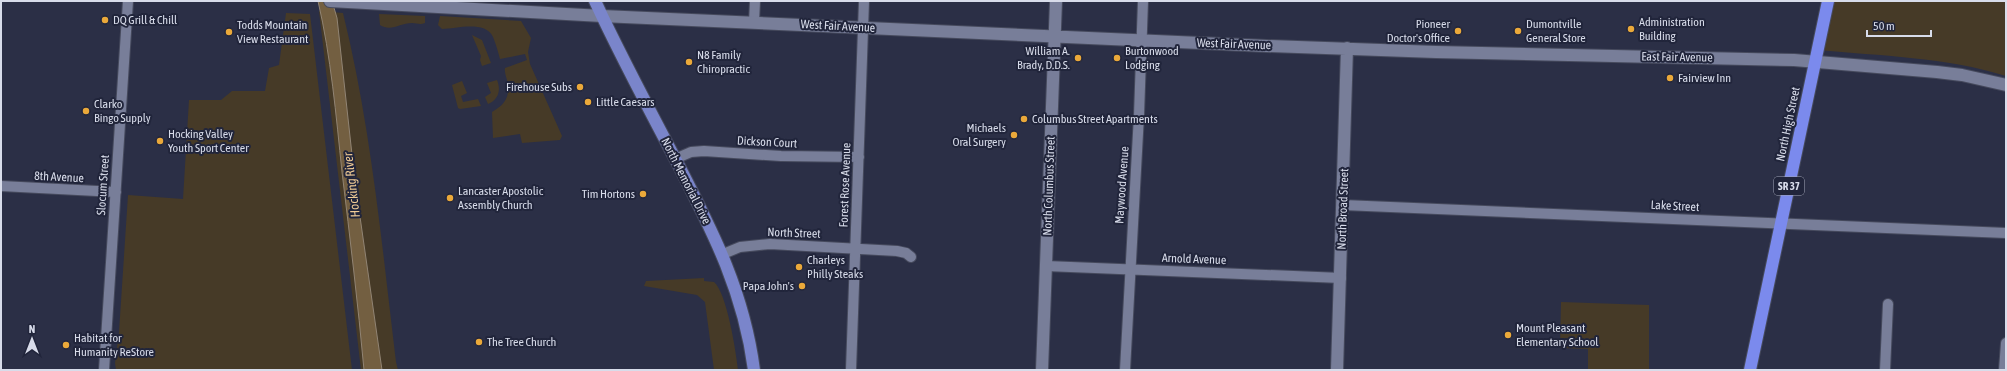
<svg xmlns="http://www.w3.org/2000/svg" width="2007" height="371" viewBox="0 0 2007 371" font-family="'Asap Condensed',sans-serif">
	<rect width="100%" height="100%" fill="#2b2f46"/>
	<!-- green -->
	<path fill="#463a27" d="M1828 1H2006V76C1946 57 1880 56 1818 50Z
		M319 11 343 13C371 126 382 246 396 362L398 370H361Z
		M286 13 310 14 352 370H116L115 363 119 332 128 195 183 199 189 100H221L232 91H265L269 68 279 65Z
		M379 14 425 16V23C420 25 417 23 412 23 400 23 391 32 380 25Z
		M440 16 521 21 531 38 528 52 530 64 562 136 560 140 522 143 520 134 493 138 492 112C503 106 510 98 508 84 507 78 504 73 505 68L527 60 525 54 500 59C498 52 496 44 493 37 485 20 456 29 442 29L438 25Z
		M472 35 482 40 491 63 482 66 480 60 481 56Z
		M497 80C501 90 499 99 488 104L485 97 491 93 487 83Z
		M462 81 467 93 461 96 463 102 478 99 481 106 460 109 458 108 452 85Z
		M704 278V281L714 282C727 293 736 352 738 370H714L705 302 697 295 644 286 646 281Z
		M1561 302 1649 305V370H1588V349L1560 348Z"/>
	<!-- water -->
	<path fill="#735f41" stroke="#918474" d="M318 1H332L337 18 355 182 382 370H364C358 304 350 238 342 172 336 115 331 57 318 1Z"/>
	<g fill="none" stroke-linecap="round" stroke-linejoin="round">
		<defs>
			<path id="street" d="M754 22 755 1
				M675 159 691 152 704 151 781 156 859 157
				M1 186 116 192
				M1343 205 2006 233
				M723 254 740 247 770 244 897 251 906 253 911 257
				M1046 266 1341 278
				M104 370 128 1
				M851 370 864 1
				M1125 370 1139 115 1143 1
				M1885 370 1888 304
				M2004 370 2006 343"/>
			<path id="secondary" d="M330 1 602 16 1267 46 1436 52 1794 60 1937 72 1962 75 2006 85
				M1042 370 1056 1
				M1337 370 1347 48"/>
			<path id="primary" d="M595 1C621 57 650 111 679 166 714 234 744 293 754 370"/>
			<path id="highway" d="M1750 370 1828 1"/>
		</defs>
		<!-- street casing -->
		<use href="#street" stroke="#464a5d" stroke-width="12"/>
		<!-- secondary casing -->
		<use href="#secondary" stroke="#464a5d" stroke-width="14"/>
		<!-- primary casing -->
		<use href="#primary" stroke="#464a5d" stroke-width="14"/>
		<!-- highway casing -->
		<use href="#highway" stroke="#464a5d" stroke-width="14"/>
		<!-- street -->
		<use href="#street" stroke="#787e99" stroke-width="10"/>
		<!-- secondary -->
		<use href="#secondary" stroke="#787e99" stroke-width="12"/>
		<!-- primary -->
		<use href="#primary" stroke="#7a85cb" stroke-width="12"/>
		<!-- highway -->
		<use href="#highway" stroke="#7b8aed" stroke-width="12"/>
	</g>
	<!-- markers -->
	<g fill="#eba93a" stroke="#21253b" stroke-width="1.5">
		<circle cx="105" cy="20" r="4"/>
		<circle cx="1631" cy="29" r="4"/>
		<circle cx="1458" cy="31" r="4"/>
		<circle cx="1518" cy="31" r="4"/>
		<circle cx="229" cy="32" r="4"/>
		<circle cx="1078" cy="58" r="4"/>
		<circle cx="1117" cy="58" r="4"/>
		<circle cx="689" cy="62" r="4"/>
		<circle cx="1670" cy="78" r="4"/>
		<circle cx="580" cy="87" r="4"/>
		<circle cx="588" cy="102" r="4"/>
		<circle cx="86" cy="111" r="4"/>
		<circle cx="1024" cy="119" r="4"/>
		<circle cx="1014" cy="135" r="4"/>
		<circle cx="160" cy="141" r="4"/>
		<circle cx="643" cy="194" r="4"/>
		<circle cx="450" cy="198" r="4"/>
		<circle cx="799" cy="267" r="4"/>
		<circle cx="802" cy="286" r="4"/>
		<circle cx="1508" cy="335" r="4"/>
		<circle cx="479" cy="342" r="4"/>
		<circle cx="66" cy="345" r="4"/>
	</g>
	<g text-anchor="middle" stroke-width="4" stroke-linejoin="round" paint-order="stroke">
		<!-- shield labels -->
		<rect fill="#21253b" stroke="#a1a5b6" stroke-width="1" x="1774" y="177" width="30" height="18" rx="3"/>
		<g font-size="11" font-weight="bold" fill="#d8dcea">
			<text x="1789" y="190">SR 37</text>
		</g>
		<!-- poi labels -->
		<g font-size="12" fill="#d8dcea" stroke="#21253b" text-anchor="start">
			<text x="113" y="24">DQ Grill &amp; Chill</text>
			<text x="1639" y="26">Administration<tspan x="1639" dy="14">Building</tspan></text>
			<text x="1450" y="28" text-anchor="end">Pioneer<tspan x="1450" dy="14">Doctor's Office</tspan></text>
			<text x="1526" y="28">Dumontville<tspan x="1526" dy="14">General Store</tspan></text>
			<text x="237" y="29">Todds Mountain<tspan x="237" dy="14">View Restaurant</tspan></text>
			<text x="1070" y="55" text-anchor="end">William A.<tspan x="1070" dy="14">Brady, D.D.S.</tspan></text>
			<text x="1125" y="55">Burtonwood<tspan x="1125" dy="14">Lodging</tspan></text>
			<text x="697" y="59">N8 Family<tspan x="697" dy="14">Chiropractic</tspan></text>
			<text x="1678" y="82">Fairview Inn</text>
			<text x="572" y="91" text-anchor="end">Firehouse Subs</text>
			<text x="596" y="106">Little Caesars</text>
			<text x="94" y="108">Clarko<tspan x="94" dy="14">Bingo Supply</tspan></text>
			<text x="1032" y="123">Columbus Street Apartments</text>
			<text x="1006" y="132" text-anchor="end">Michaels<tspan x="1006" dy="14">Oral Surgery</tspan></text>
			<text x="168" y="138">Hocking Valley<tspan x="168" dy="14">Youth Sport Center</tspan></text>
			<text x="458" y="195">Lancaster Apostolic<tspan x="458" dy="14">Assembly Church</tspan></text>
			<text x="635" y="198" text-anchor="end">Tim Hortons</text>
			<text x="807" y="264">Charleys<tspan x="807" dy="14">Philly Steaks</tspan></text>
			<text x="794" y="290" text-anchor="end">Papa John's</text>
			<text x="1516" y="332">Mount Pleasant<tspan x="1516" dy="14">Elementary School</tspan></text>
			<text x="74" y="342">Habitat for<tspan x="74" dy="14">Humanity ReStore</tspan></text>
			<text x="487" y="346">The Tree Church</text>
		</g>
		<!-- street labels -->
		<g font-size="12" fill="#d8dcea" stroke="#21253b">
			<text transform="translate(838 26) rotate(3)" y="4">West Fair Avenue</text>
			<text transform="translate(1234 44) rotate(2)" y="4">West Fair Avenue</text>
			<text transform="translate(1677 57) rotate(1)" y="4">East Fair Avenue</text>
			<text transform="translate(1788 124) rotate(-78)" y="4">North High Street</text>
			<text transform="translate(767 142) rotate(3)" y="4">Dickson Court</text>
			<text transform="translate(59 177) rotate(3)" y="4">8th Avenue</text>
			<text transform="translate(686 181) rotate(63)" y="4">North Memorial Drive</text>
			<text transform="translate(103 185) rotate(-86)" y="4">Slocum Street</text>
			<text transform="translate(845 185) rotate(-88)" y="4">Forest Rose Avenue</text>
			<text transform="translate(1122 185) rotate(-86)" y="4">Maywood Avenue</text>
			<text transform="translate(1049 186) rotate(-88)" y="4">North Columbus Street</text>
			<text transform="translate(1675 206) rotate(3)" y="4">Lake Street</text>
			<text transform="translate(1343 209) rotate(-88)" y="4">North Broad Street</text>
			<text transform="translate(794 233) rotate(2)" y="4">North Street</text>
			<text transform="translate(1194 259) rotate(2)" y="4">Arnold Avenue</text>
		</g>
		<!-- water labels -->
		<g font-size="13" font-style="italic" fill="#f1cc96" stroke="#21253b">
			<text transform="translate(351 185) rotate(-97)" y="5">Hocking River</text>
		</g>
	</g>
	<!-- border -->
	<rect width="2007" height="371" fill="none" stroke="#d8dcea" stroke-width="4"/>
	<!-- north arrow -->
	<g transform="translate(32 339)" stroke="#21253b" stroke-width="3" paint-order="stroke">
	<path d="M0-3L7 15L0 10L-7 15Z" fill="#d8dcea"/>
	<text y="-6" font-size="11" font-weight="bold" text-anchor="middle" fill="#d8dcea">N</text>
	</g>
	<!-- scale -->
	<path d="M1867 30v6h64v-6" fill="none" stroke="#d8dcea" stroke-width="2"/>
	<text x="1873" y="30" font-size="12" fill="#d8dcea" stroke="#21253b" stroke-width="3" paint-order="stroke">50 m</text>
</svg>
